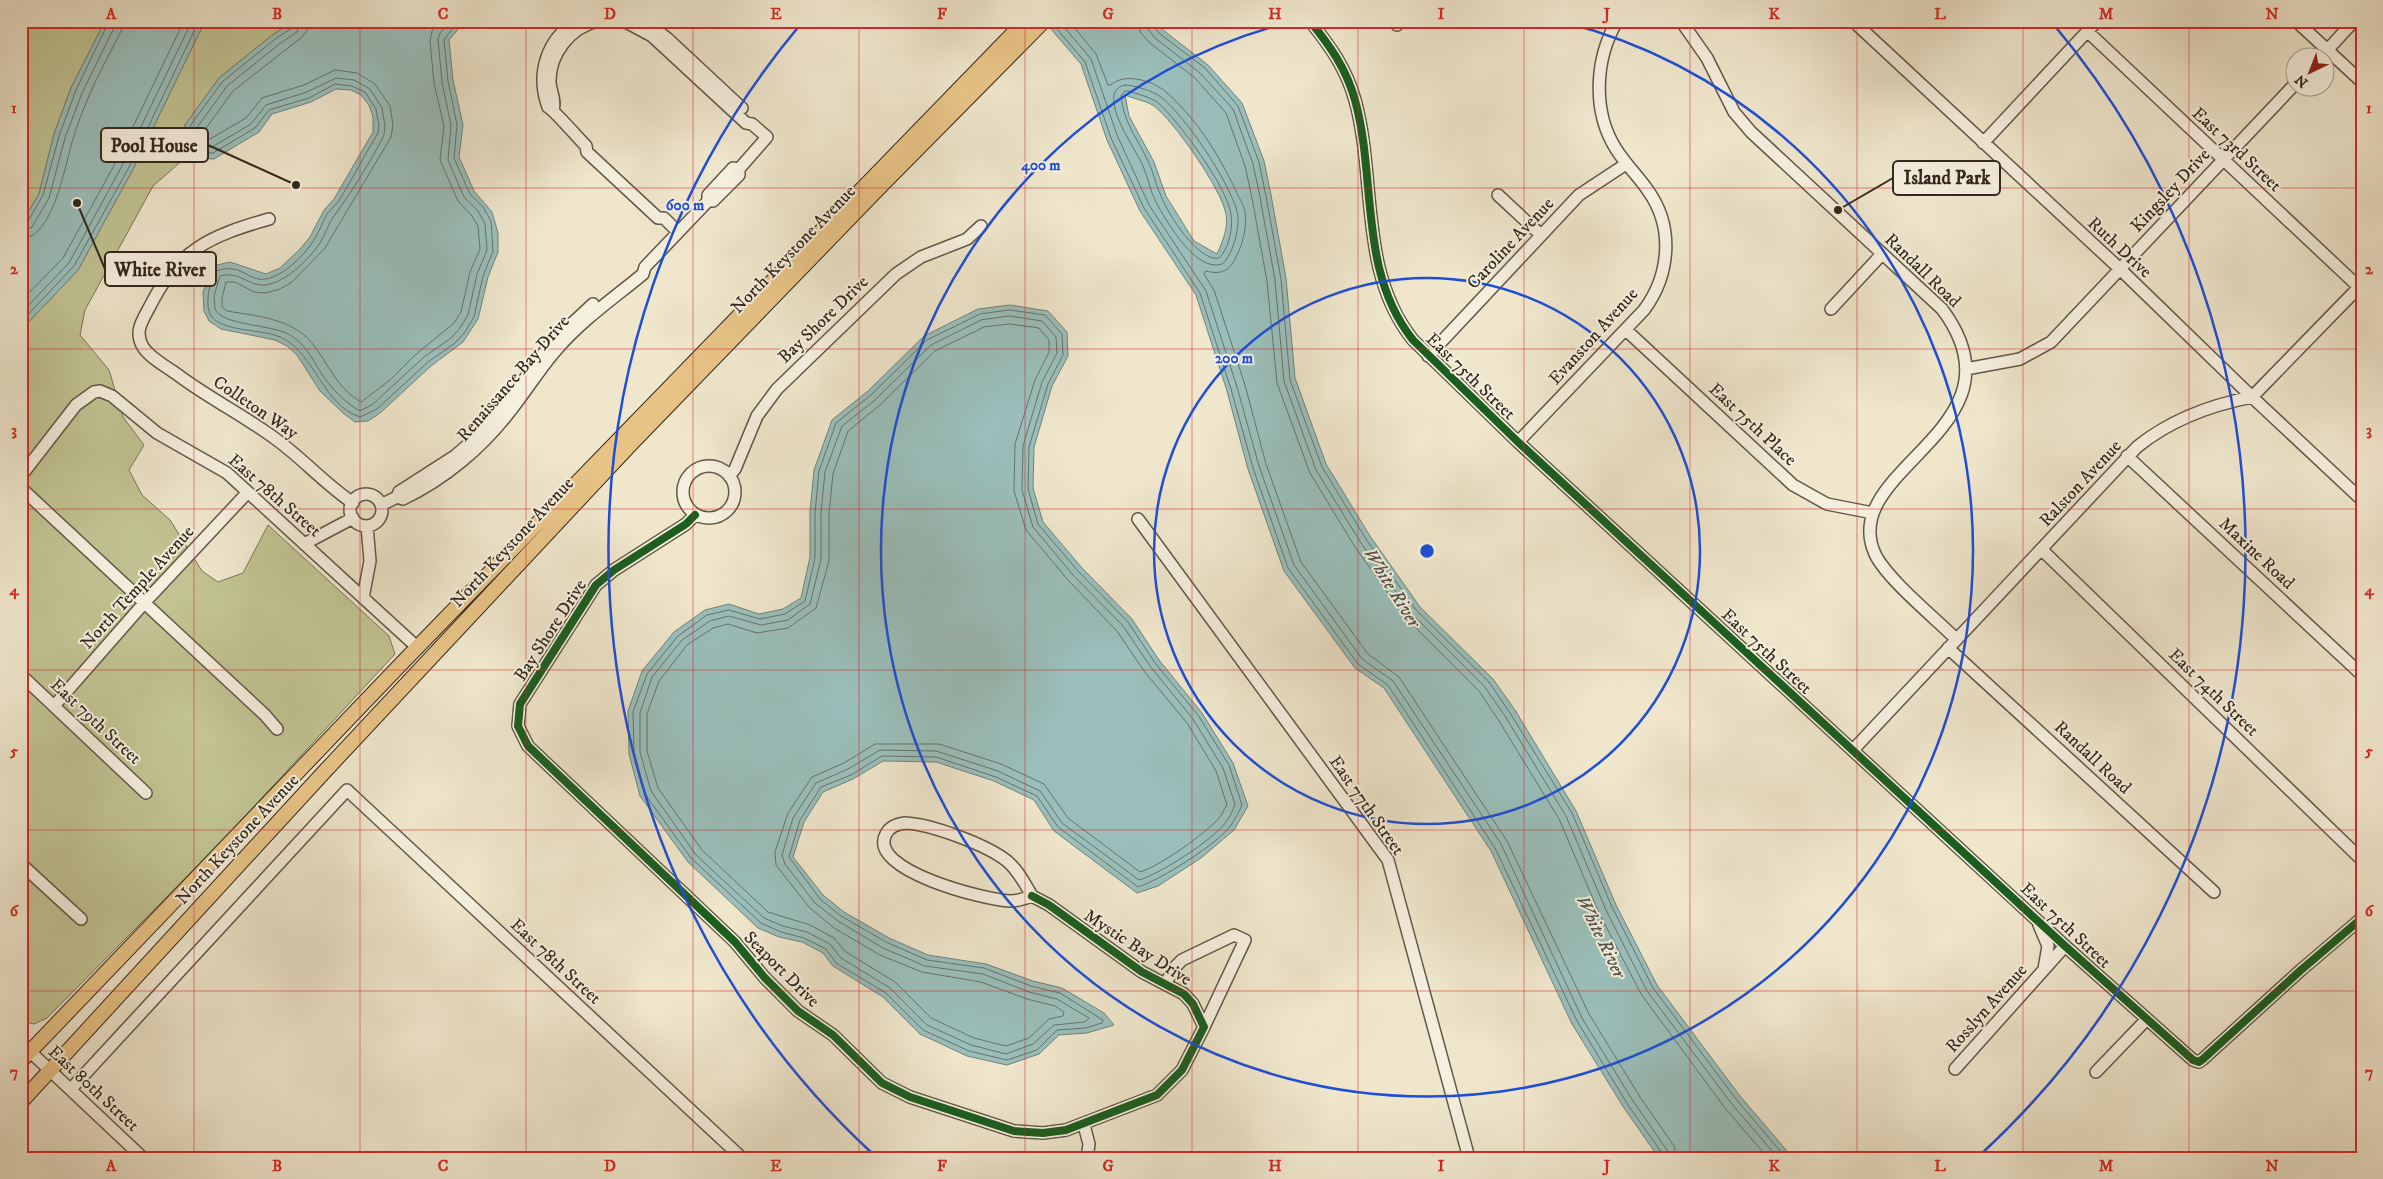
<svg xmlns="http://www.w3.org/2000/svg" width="2383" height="1179" viewBox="0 0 2383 1179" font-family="'IM FELL DW Pica',serif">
	<rect width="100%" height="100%" fill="#efe6cc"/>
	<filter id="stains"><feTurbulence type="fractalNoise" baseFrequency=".004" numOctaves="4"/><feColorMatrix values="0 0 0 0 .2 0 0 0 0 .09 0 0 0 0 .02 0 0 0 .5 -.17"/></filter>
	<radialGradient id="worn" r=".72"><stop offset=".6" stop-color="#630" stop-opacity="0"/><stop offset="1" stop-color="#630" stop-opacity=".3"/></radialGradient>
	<!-- green -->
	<path fill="#c1c392" stroke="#7a7557" d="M21 21H105L71 88 54 134 39 194 21 224Z
		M205 21H293L271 36 219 78 185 125V158L153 186 85 310 80 335 109 370 123 417 144 445 129 470 142 495 170 520 202 571 218 582 243 573 268 525 389 636 395 654 222 841 47 1018 34 1024 21 1021V330L78 270 132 171Z"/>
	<!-- water -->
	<path fill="#9abfbb" stroke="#71827b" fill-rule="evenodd" d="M105 21H205L132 171 78 270 21 330V224L39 194 54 134 71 88Z
		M293 21H465L449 40 453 80 463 125 459 157 474 191 492 212 498 233V252L488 277 478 319 463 342 431 366 380 413 368 421 355 422 343 413 320 391 297 355 287 346 275 340 221 329 209 321 204 311 203 292 213 266 230 262 266 274 280 268 300 249 310 237 324 210 334 199 373 132V117L369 105 361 95 351 90 336 89 311 102 272 114 259 132 214 159 185 158V125L219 78 271 36Z
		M1044 21H1155L1163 30 1208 65 1242 103 1264 161 1271 195 1286 278 1295 378 1326 464 1370 536 1420 607 1493 679 1515 710 1576 811 1616 905 1657 985 1740 1096 1793 1158H1659L1624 1108 1572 1024 1491 851 1384 688 1355 668 1284 571 1248 469 1227 391 1196 295 1140 211 1107 140 1081 64ZM1125 95C1134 99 1147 101 1154 106 1174 121 1222 190 1226 214 1229 227 1222 243 1217 254L1194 241 1166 196 1154 162 1129 116Z
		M1010 305 1048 311 1067 332 1068 356 1052 386 1034 447 1033 488 1043 522 1082 568 1132 619 1159 660 1202 713 1233 763 1248 806 1234 830 1201 858 1158 886 1137 893 1054 831 1034 800 994 781 936 762 883 761 853 779 823 792 804 822 793 857 823 895 844 912 889 938 928 955 986 964 1033 981 1062 988 1104 1013 1114 1025 1087 1033 1059 1035 1039 1054 1007 1065 967 1056 920 1034 883 997 833 966 823 953 802 942 779 937 758 928 688 862 640 796 629 754 628 711 642 671 674 632 705 610 729 604 759 614 783 609 801 598 810 557V512L814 470 832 420 868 391 924 336 978 309Z"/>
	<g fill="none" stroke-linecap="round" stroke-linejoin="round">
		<!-- shore -->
		<path stroke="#66736c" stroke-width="1" d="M295 21 293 27 274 40 222 82 190 126V152L213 153 255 128 269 110 309 98 335 84 352 86 365 92 376 109 379 126 378 133C365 154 353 178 340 199 336 205 331 209 327 214 323 221 320 230 315 238 307 253 284 276 266 279 247 282 242 262 216 271 209 280 204 308 212 317 225 333 265 328 284 339 315 355 323 405 360 417L377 409 428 362 455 343 465 332 474 317 483 276 493 251 491 221 483 207 470 194 454 158 457 125 448 81 444 40 458 21
			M301 21 297 32 278 45 227 86 196 129V146L212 147 251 124 266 105 307 92 336 78 354 80 370 89 382 108 385 126 384 135C371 161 351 193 334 216 328 224 325 235 320 243 309 259 289 279 270 284 251 290 241 270 220 276L214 296 215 309C222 326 272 324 290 335 307 345 313 361 323 376 332 389 347 404 360 411L373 404 424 357 451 338 460 328 468 315 477 274 487 250 485 224 478 211 464 197 448 160 451 125 442 82 438 39 440 33 450 21
			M309 21 308 29 302 37 233 91 204 131V138L210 139 246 118 262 98 304 85 335 70 357 73 375 84 390 106 393 125 391 137 325 248 292 282 280 289 266 293 254 292 235 282H226L222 298V307L227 311C256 316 291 318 312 343 328 363 337 389 361 402L390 380 414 356 454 323 461 312 470 272 480 249 478 226 472 216 458 201 440 160 444 126 434 83 430 41 432 31 440 21
			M1059 21 1091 59 1117 135 1149 205 1206 291 1237 387 1259 466 1294 565 1362 659 1393 681 1501 844 1582 1018 1633 1101 1667 1150 1669 1158
			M1069 21 1096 54 1108 85H1111C1124 72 1154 81 1166 92 1197 119 1219 155 1236 191 1239 198 1244 205 1245 212 1247 227 1243 244 1236 257 1230 271 1221 275 1206 271L1204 274 1214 290 1245 385 1266 464 1301 562 1368 654 1399 677 1507 841 1589 1014 1640 1097 1674 1146 1677 1158
			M1138 21 1140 32 1150 43 1195 78 1226 113 1245 166 1252 198 1267 281 1277 383 1310 473 1355 547 1406 618 1479 691 1499 721 1559 819 1599 913 1641 994 1725 1108 1768 1158
			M1146 21 1147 28 1155 38 1200 73 1233 109 1253 164 1260 197 1275 280 1284 381 1316 470 1361 543 1411 613 1484 686 1505 716 1566 816 1606 910 1647 991 1731 1103 1778 1158
			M1152 21 1153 26 1160 34 1205 68 1238 106 1259 162 1266 196 1281 279 1290 380 1322 467 1366 539 1416 610 1489 682 1510 713 1572 813 1612 907 1653 988 1736 1099 1786 1158
			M1052 23 1085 62 1111 138 1144 208 1200 293 1231 389 1253 468 1288 568 1358 664 1388 685 1495 848 1577 1021 1628 1105 1662 1153 1663 1158
			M1125 85C1134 85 1153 91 1161 97 1186 117 1228 180 1237 211 1241 224 1233 256 1222 264 1196 273 1166 221 1156 202 1150 191 1148 177 1143 166 1134 146 1111 117 1114 95 1115 89 1120 86 1125 85Z
			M1128 91C1137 94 1150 97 1157 102 1176 117 1230 191 1231 215 1233 228 1229 249 1219 258 1198 262 1168 214 1161 196 1156 186 1154 174 1149 163 1139 141 1123 122 1121 96L1124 92Z
			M21 226 27 223 43 195 59 136 76 90 109 21
			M21 232 32 227 49 198 65 138 82 93 114 28 115 21
			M21 239C54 238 65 164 73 139 77 125 83 110 89 96 98 74 111 52 121 31L123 21
			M21 301 63 258 116 162 184 21
			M1010 310 1045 315 1062 334 1063 355 1048 384 1029 447 1028 489 1038 524 1078 571 1128 622 1155 663 1198 715 1229 765 1242 805C1239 812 1235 819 1231 825 1218 844 1160 880 1138 887L1058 827 1037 796 996 777 936 757 882 756 851 775 821 787 800 820 789 857 820 899 841 916 886 942 927 960 984 968 1031 986 1060 993 1103 1020 1102 1023 1086 1028 1057 1030 1037 1050 1007 1060 969 1051 923 1030 886 993 836 963 826 949 804 938 781 932 761 923 691 858 645 794 634 753 633 712 647 674 678 636 707 615 729 610 760 619 785 614 805 601 815 558V513L819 471 836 423 871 395 927 340 980 314Z
			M21 313 69 263 122 166 192 21
			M1010 316 1042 321 1056 337 1057 353 1042 382 1023 446 1022 490 1033 527 1073 575 1123 626 1150 666 1193 719 1223 768 1235 804C1233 810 1230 817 1226 822 1213 840 1160 874 1139 880L1062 823 1040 791 998 771 936 751 880 750 848 769 816 783 793 818 782 855 785 864 815 903 838 921 883 948 925 966 983 974 1029 992 1057 999 1089 1018 1085 1022 1054 1025 1033 1044 1006 1054 971 1045 927 1025 890 988 841 958 830 944 807 932 783 926 764 918 696 855 651 791 640 752V713L652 677 682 640 710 621 729 616 761 625 788 620 810 604 821 559V513L825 472 842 426 875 400 931 345 981 320Z
			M21 322 74 266 128 169 199 21
			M1010 324 1039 328 1049 340V352L1035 380 1015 444 1014 491 1026 530 1068 580 1117 631 1144 671 1187 723 1216 771 1227 805C1224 809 1222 815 1219 818 1205 834 1160 866 1140 872L1068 818 1044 784 1001 764 939 744H875L844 763 812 777 788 813 775 852 776 865 809 907 834 928 880 955 922 972 981 982 1027 999 1055 1006 1064 1012 1063 1016 1049 1019 1029 1038 1006 1046 974 1038 931 1018 895 982 846 952 834 938 810 925 768 912 702 850 658 788 647 751V714L659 681 687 645 713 628 728 624 757 633 788 628 816 608 829 561V513L833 474 848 431 880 405 935 351 984 327Z"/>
		<defs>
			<path id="minor" d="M577 21C546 39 536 75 548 107 554 110 578 138 586 146L587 152 658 218H664L678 232
				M624 21 652 36 746 123 752 124 767 137 739 169V175L713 201H708
				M645 21 668 39 742 108
				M1310 21C1330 46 1346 68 1355 100 1377 180 1358 271 1413 340L1518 442 2065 946 2193 1060 2199 1062 2203 1059 2301 970 2362 918
				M1681 21 1707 58 1734 112 1751 132 1942 309C2032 429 1836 468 1875 554 1887 579 1935 618 1956 639
				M1853 21 2120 269 2252 397 2362 500
				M2296 21 2362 82
				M1397 25 1401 21
				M2088 32 2362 290
				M2320 58 2354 21
				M553 110C556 101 551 92 550 83 549 55 570 27 598 21
				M1983 143 2097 21
				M1498 195 1541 235
				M269 219C210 236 178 249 149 308 142 321 134 332 143 347 150 358 167 367 178 375 210 399 245 416 277 440 303 459 325 484 353 503
				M1831 309 1882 254
				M1626 330 1793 485 1827 504 1873 513
				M1428 356 1579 195 1626 164
				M1966 369 2020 359 2051 342 2296 83
				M1518 442 1644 310C1670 275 1674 228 1649 192 1639 177 1626 165 1616 149 1592 111 1595 59 1617 21
				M2127 456 2362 675
				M683 492a26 26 0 1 1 52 0a26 26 0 1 1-52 0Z
				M21 476 76 405 94 392 100 391 112 396 157 433 227 473 418 648
				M729 476 735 469 757 416 777 389 896 274 921 257 967 239 981 226
				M21 488 265 715 277 729
				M350 510a16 16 0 1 1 32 0a16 16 0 1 1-32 0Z
				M397 497 399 492 455 456 479 435 505 406 551 343 593 304
				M381 505 397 497 403 499C445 479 483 447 511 410 527 390 540 368 557 349 582 320 614 298 643 274L645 267 708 201V195L733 168 739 169
				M695 515 686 524 614 570 596 585 520 704 518 726 528 746 735 942 765 978 798 1011 833 1035 882 1083 910 1097 1014 1131 1043 1133 1066 1130 1157 1095 1182 1070 1204 1027 1193 1004 1184 994 1142 972 1049 905 1032 896
				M1138 519 1388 860 1469 1158
				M304 544 353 518
				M2041 549 2362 860
				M363 598 370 561 367 526
				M1948 648 2214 892
				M21 675 146 793
				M54 706 145 602 248 492
				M1853 750 2137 447C2169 421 2211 405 2252 397L2362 284
				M905 823C931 824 987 845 1007 861 1018 870 1025 884 1032 896 1024 899 1018 901 1010 901 985 900 866 870 886 834 890 826 897 824 905 823Z
				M21 864 81 919
				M2039 925 2048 946 2044 969
				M1166 983 1174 968 1182 960 1234 935 1245 940 1204 1027
				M21 1043 143 1158
				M1955 1069 2065 946
				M2096 1072 2147 1019
				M71 1089 347 790 742 1158
				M1084 1125 1089 1144 1087 1158"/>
			<path id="major" d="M21 1061 402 663 1025 21
				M21 1102 326 770 631 444 879 188 1044 21"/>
		</defs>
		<!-- minor casing -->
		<use href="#minor" stroke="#625748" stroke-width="14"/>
		<!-- major casing -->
		<use href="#major" stroke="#33271c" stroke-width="16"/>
		<!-- minor -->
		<use href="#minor" stroke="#f5efde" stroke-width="11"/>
		<!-- major -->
		<use href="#major" stroke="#e8c386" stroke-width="14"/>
		<defs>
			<path id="cycleway" d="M1310 21C1330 46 1346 68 1355 100 1377 180 1358 271 1413 340L1518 442 2065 946 2193 1060 2199 1062 2203 1059 2301 970 2362 918
				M695 515 686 524 614 570 596 585 520 704 518 726 528 746 735 942 765 978 798 1011 833 1035 882 1083 910 1097 1014 1131 1043 1133 1066 1130 1157 1095 1182 1070 1204 1027 1193 1004 1184 994 1142 972 1049 905 1032 896"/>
		</defs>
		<!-- cycleway casing -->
		<use href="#cycleway" stroke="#f5efde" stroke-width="11"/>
		<!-- cycleway -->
		<use href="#cycleway" stroke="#1b5e20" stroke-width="8"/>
	</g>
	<!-- grid -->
	<path fill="none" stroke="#d62828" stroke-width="1" stroke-opacity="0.55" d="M194 21V1158M360 21V1158M526 21V1158M693 21V1158M859 21V1158M1025 21V1158M1192 21V1158M1358 21V1158M1524 21V1158M1690 21V1158M1857 21V1158M2023 21V1158M2189 21V1158M21 188H2362M21 349H2362M21 509H2362M21 670H2362M21 830H2362M21 991H2362"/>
	<!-- distance rings -->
	<g fill="none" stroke="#1d4ed8" stroke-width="2.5">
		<circle cx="1427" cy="551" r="273"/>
		<path d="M1564 22A546 546 0 1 1 1290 22"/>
		<path d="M874 1155A819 819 0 0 1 800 25M2054 25A819 819 0 0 1 1980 1155"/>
	</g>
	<g text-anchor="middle" stroke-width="4" stroke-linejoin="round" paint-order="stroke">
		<!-- street labels -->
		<g font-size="18" fill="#33271c" stroke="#f5efde">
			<text transform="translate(2237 149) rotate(43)" y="6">East 73rd Street</text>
			<text transform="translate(2170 190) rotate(-47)" y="6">Kingsley Drive</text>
			<text transform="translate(1510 243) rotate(-47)" y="6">Caroline Avenue</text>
			<text transform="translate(2120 247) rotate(43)" y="6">Ruth Drive</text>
			<text transform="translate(793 249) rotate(-46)" y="6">North Keystone Avenue</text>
			<text transform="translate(1923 270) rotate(44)" y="6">Randall Road</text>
			<text transform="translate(823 319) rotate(-44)" y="6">Bay Shore Drive</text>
			<text transform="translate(1593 336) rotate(-48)" y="6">Evanston Avenue</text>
			<text transform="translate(1471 376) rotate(44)" y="6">East 75th Street</text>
			<text transform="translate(513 378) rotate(-49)" y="6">Renaissance Bay Drive</text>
			<text transform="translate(256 407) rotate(34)" y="6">Colleton Way</text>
			<text transform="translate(1753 424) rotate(43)" y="6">East 75th Place</text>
			<text transform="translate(2080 483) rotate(-47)" y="6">Ralston Avenue</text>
			<text transform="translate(275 495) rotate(41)" y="6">East 78th Street</text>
			<text transform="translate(512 542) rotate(-47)" y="6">North Keystone Avenue</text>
			<text transform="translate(2257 553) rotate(43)" y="6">Maxine Road</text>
			<text transform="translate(137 587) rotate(-48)" y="6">North Temple Avenue</text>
			<text transform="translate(550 630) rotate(-57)" y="6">Bay Shore Drive</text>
			<text transform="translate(1767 651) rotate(43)" y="6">East 75th Street</text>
			<text transform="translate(2214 692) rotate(44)" y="6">East 74th Street</text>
			<text transform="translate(96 721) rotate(43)" y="6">East 79th Street</text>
			<text transform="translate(2093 757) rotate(43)" y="6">Randall Road</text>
			<text transform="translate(1367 805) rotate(55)" y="6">East 77th Street</text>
			<text transform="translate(237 839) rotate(-47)" y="6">North Keystone Avenue</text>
			<text transform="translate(2066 925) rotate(43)" y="6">East 75th Street</text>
			<text transform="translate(1138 947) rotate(33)" y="6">Mystic Bay Drive</text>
			<text transform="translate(556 961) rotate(43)" y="6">East 78th Street</text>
			<text transform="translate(782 969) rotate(45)" y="6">Seaport Drive</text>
			<text transform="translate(1986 1008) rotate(-48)" y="6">Rosslyn Avenue</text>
			<text transform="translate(94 1088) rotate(43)" y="6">East 80th Street</text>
		</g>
		<!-- water labels -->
		<g font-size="19" font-style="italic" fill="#52554c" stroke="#f5efde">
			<text transform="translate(1393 587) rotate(58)" y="7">White River</text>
			<text transform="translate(1602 936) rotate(64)" y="7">White River</text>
		</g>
	</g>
	<circle cx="1427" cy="551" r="8" fill="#1d4ed8" stroke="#f5efde" stroke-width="2.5"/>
	<g font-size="15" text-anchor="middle" font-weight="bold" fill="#1d4ed8" stroke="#f5efde" stroke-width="4" stroke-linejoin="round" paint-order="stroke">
		<text x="1041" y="170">400 m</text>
		<text x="685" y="210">600 m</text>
		<text x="1234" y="363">200 m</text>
	</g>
	<!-- callouts -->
	<path fill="none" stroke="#33271c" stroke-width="2" d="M296 185L208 145M1838 210L1893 178M77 203L105 269"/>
	<g fill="#33271c" stroke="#f5efde" stroke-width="2">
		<circle cx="296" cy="185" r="5"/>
		<circle cx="1838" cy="210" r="5"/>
		<circle cx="77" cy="203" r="5"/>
	</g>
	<g fill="#f5efde" stroke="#33271c" stroke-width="2">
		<rect x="101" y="128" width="107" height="34" rx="5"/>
		<rect x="1893" y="161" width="107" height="34" rx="5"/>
		<rect x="105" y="252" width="111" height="34" rx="5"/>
	</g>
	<g font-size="19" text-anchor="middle" font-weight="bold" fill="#33271c">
		<text x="154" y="152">Pool House</text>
		<text x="1947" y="184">Island Park</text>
		<text x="160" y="276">White River</text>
	</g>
	<!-- margin -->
	<rect width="2383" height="1179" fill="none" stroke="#efe6cc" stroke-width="55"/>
	<!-- north arrow -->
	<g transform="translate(2310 72) rotate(223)"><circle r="24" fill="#f5efde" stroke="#a79f90"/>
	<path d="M0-4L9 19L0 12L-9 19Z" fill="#8f2418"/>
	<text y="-8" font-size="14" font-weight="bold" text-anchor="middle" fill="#33271c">N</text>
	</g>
	<rect x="28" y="28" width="2328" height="1124" fill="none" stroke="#d62828" stroke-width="2"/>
	<g font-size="16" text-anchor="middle" font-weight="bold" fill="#d62828">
		<text x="111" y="19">A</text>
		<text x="277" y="19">B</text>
		<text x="443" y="19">C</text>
		<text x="610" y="19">D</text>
		<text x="776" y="19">E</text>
		<text x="942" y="19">F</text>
		<text x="1108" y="19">G</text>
		<text x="1275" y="19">H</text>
		<text x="1441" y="19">I</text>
		<text x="1607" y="19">J</text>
		<text x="1774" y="19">K</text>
		<text x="1940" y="19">L</text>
		<text x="2106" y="19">M</text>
		<text x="2272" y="19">N</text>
		<text x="14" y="113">1</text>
		<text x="2369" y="113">1</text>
		<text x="14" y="274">2</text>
		<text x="2369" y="274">2</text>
		<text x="14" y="435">3</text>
		<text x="2369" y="435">3</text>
		<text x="14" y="595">4</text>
		<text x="2369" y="595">4</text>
		<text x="14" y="756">5</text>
		<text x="2369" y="756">5</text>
		<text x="14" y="916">6</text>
		<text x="2369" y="916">6</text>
		<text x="14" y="1077">7</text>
		<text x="2369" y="1077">7</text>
		<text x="111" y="1171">A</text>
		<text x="277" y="1171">B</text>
		<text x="443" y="1171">C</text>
		<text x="610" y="1171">D</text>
		<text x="776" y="1171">E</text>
		<text x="942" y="1171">F</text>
		<text x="1108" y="1171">G</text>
		<text x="1275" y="1171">H</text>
		<text x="1441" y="1171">I</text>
		<text x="1607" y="1171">J</text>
		<text x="1774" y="1171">K</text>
		<text x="1940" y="1171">L</text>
		<text x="2106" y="1171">M</text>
		<text x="2272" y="1171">N</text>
	</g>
	<rect width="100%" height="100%" filter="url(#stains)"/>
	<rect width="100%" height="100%" fill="url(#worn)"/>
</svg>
